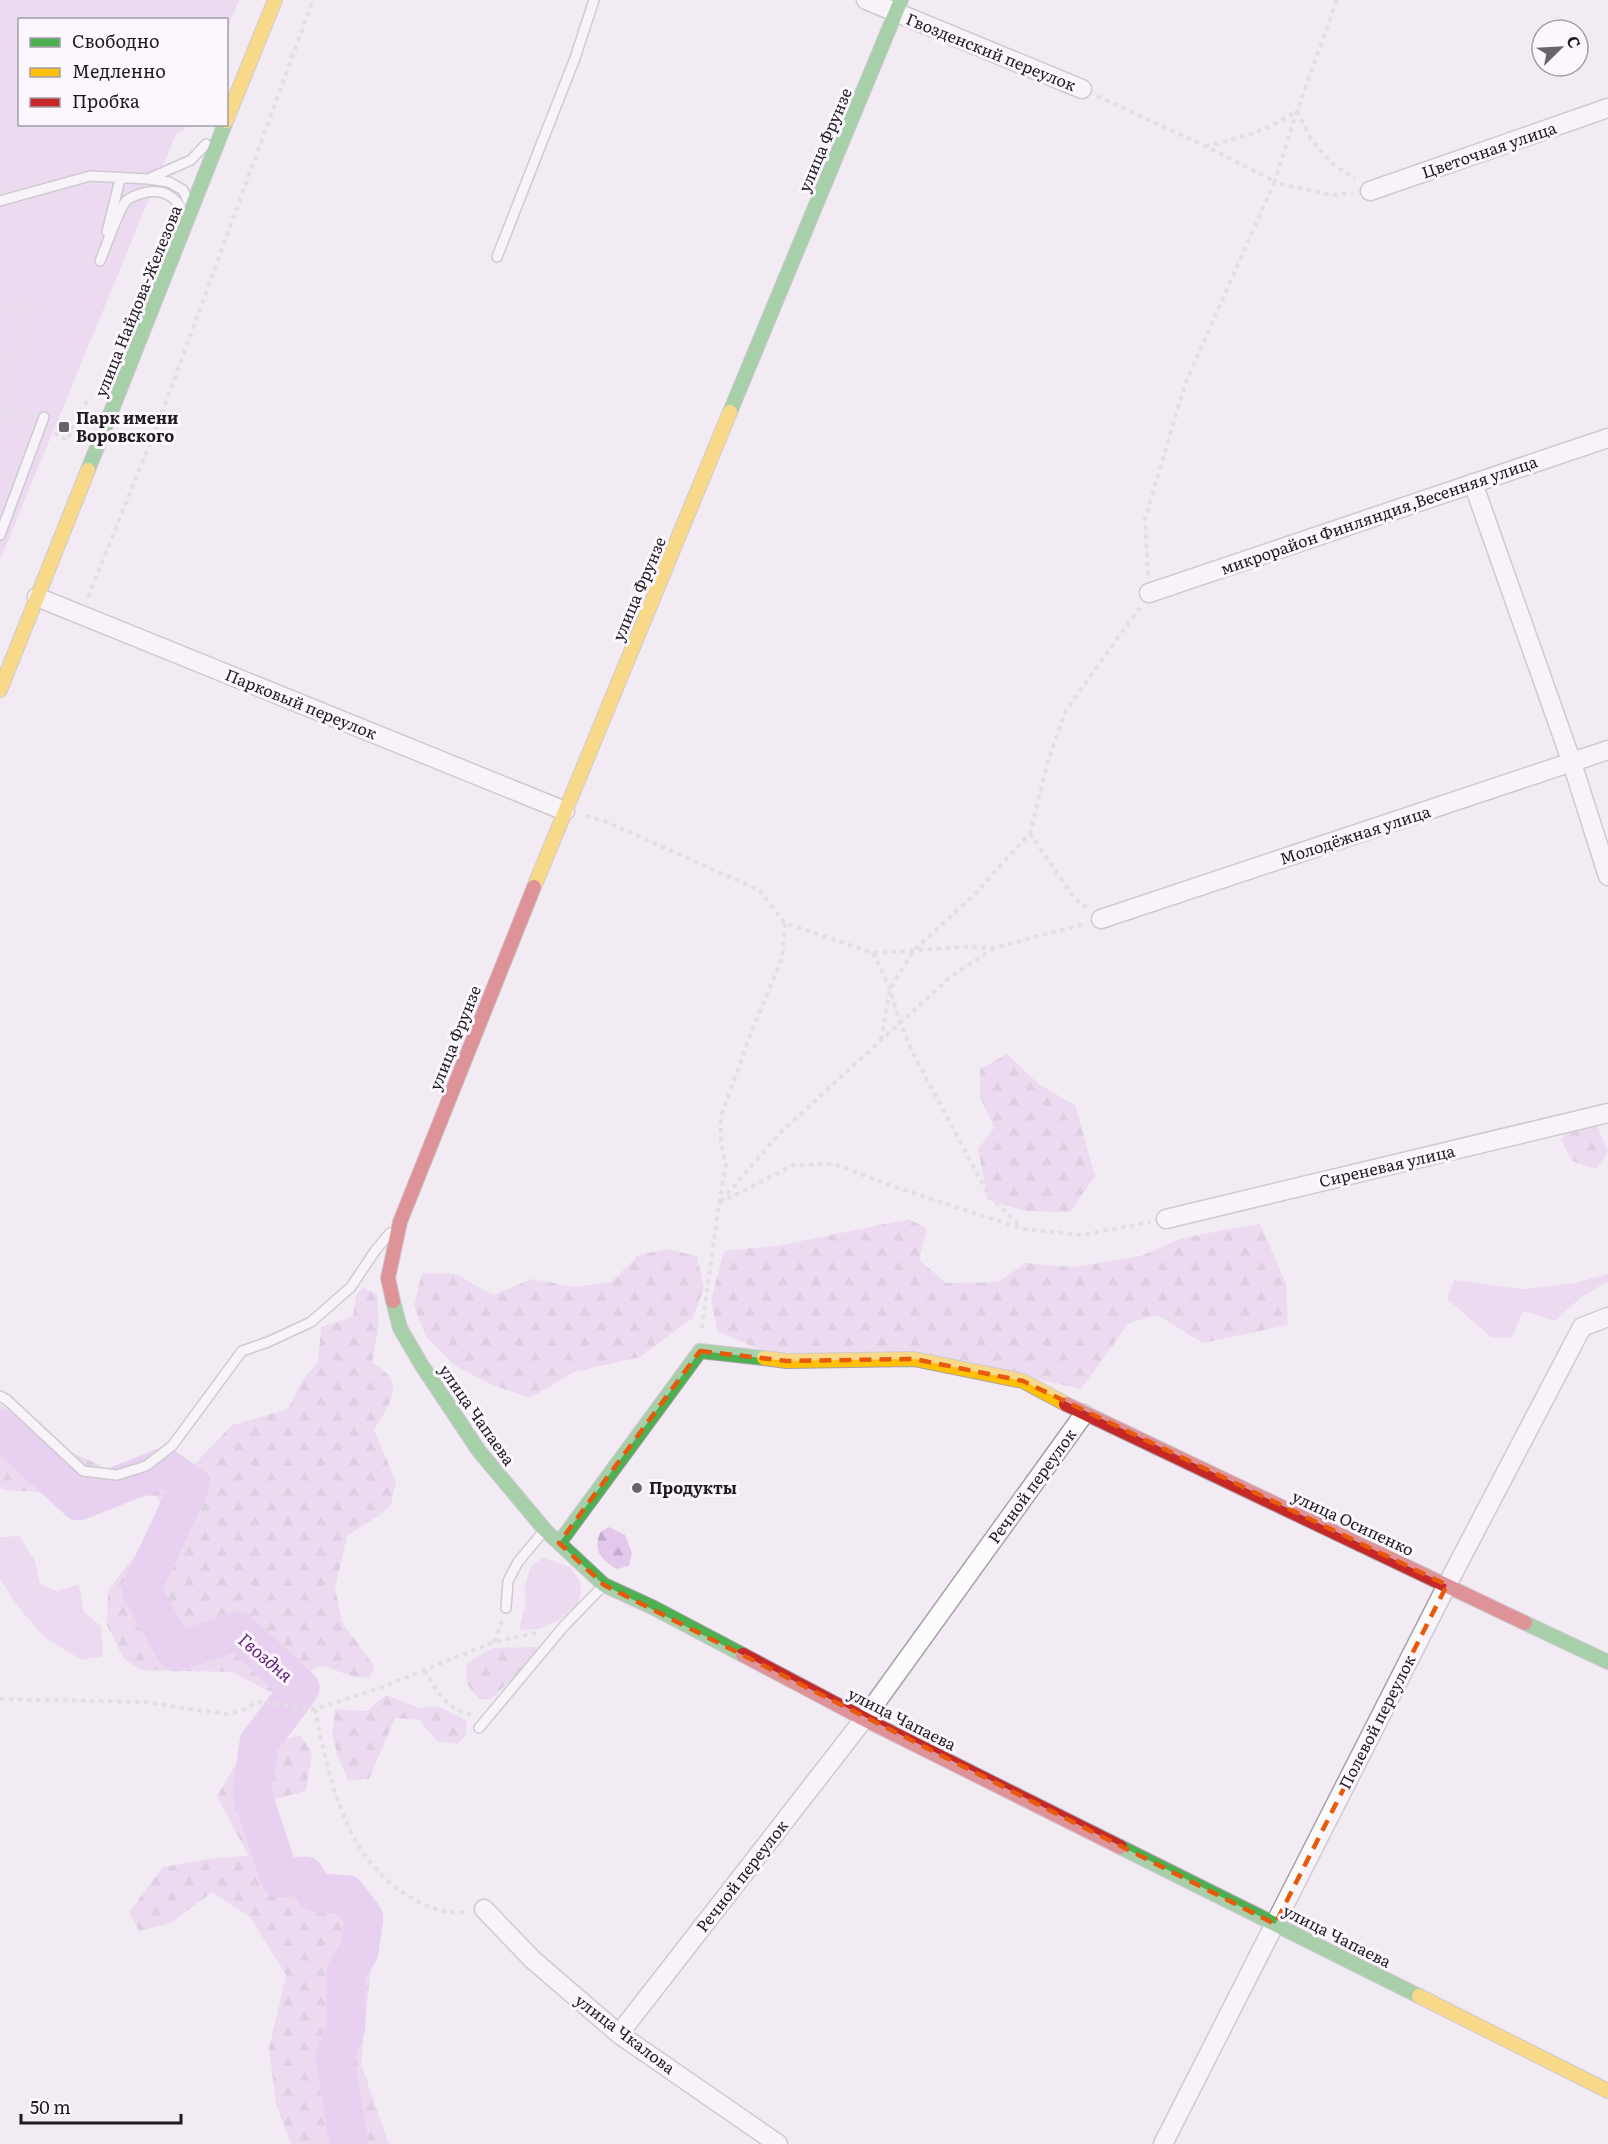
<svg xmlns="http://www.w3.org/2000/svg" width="1608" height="2144" viewBox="0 0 1608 2144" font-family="Literata,serif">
	<defs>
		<pattern id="forest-firs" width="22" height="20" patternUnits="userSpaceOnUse" patternTransform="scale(1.5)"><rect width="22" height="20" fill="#e4c8ec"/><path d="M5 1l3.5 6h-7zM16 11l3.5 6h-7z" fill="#c3abca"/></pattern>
	</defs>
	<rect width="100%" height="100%" fill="#f2ebf4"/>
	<!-- grass -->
	<path fill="#e4c8ec" d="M0 0H239L227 30 226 20H20V124L186 125 184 129 176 134 0 560Z
		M1608 1274V1281L1579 1299 1555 1321 1523 1311 1512 1338 1491 1337 1447 1299 1454 1280 1523 1289 1575 1283Z
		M19 1536 35 1561 40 1584 57 1591 79 1584 84 1612 101 1626 103 1656 82 1660 45 1638 20 1609 0 1580V1537Z
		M543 1557 571 1568 580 1581 581 1592 578 1603 561 1619 540 1629 519 1630 526 1601 524 1590 530 1568Z"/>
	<!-- forest -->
	<path fill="url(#forest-firs)" d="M1007 1054 1040 1085 1075 1105 1095 1176 1070 1212 1025 1211 988 1200 978 1149 994 1128 980 1096V1069Z
		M1597 1125 1608 1152 1596 1169 1572 1161 1561 1140 1570 1129Z
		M909 1219 927 1229 919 1260 946 1283 998 1282 1026 1263 1073 1267 1141 1256 1180 1239 1223 1230 1260 1224 1286 1284 1288 1325 1203 1343 1157 1315 1129 1323 1081 1389 983 1367 764 1351 717 1331 711 1300 724 1251 782 1245Z
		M666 1249 697 1256 704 1288 693 1318 640 1357 574 1372 530 1398 490 1384 454 1365 426 1337 414 1306 422 1273 456 1274 493 1295 532 1279 575 1287 611 1282 639 1255Z
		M362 1287 377 1294 379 1323 372 1362C377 1366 383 1370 387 1374 403 1390 382 1415 374 1430L396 1482 391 1504 383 1513 347 1536 335 1589 342 1622 375 1667 370 1677C351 1681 337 1667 317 1666L284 1694 272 1693 232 1672 141 1670 123 1658 107 1625 108 1590 165 1517 157 1496 121 1497 91 1509 38 1492 3 1490 0 1487V1404L75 1454 111 1470 157 1464 186 1473 232 1425 288 1409 303 1379 318 1362 321 1327 353 1316 356 1296Z
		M609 1527 625 1535 632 1553 629 1566 616 1569C600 1557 593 1553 600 1532Z
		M538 1647 525 1667 491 1699H479L467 1684 466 1664 492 1648Z
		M386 1695 420 1708 438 1706 467 1721 466 1734 458 1744 437 1741 419 1720 395 1718 369 1779 348 1781 337 1754 332 1733 335 1709 367 1711Z
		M301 1735 312 1753 306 1791 275 1799 271 1833 284 1867 365 1889 373 1947 361 2064 389 2144H291L276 2105 269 2048 286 1975 250 1917 212 1892 171 1923 139 1931 129 1912 163 1867 214 1858 249 1856 217 1797 236 1763 268 1745Z"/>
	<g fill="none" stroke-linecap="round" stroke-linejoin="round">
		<!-- river -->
		<path stroke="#dcb2ea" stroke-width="39" d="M0 1429 79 1501 164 1467 190 1485 141 1590 176 1652 238 1631 300 1688 259 1743 252 1793 280 1878 305 1876 315 1892 347 1895 364 1918 359 1952 346 1972V2026L335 2058 349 2144"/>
		<defs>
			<path id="lane" d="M150 178 191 160 206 144
				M0 201 90 176 148 179 169 182 183 190 188 201
				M107 232 120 179
				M497 257 575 58 594 0
				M100 261C105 250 119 208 126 201 130 197 137 195 143 193 162 188 176 196 184 213
				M0 535 44 417
				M0 1396 7 1400 83 1471 117 1475 146 1466 172 1446 242 1351 268 1342 311 1322 351 1287 375 1251 390 1233
				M506 1608 508 1581 518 1562 543 1532
				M479 1728 564 1626 604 1585"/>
			<path id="street" d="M866 0 1082 89
				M1370 191 1608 108
				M1473 483 1572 763 1608 876
				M1149 593 1608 438
				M37 597 565 811
				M1101 919 1608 750
				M1166 1219 1608 1113
				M484 1909 533 1960 619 2034 778 2144
				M619 2034 864 1719 1084 1414
				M1163 2144 1447 1585 1582 1327 1608 1317"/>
			<path id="fast" d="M730 412 901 0
				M88 470 225 124
				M393 1301 400 1328 421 1364 479 1451 545 1530 604 1585 652 1607 743 1655
				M559 1543 700 1351 764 1358
				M1525 1623 1608 1662
				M1120 1847 1419 1996"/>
			<path id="slow" d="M226 121 275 0
				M0 690 88 470
				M534 887 730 412
				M764 1358 787 1361 914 1359 1023 1381 1066 1404
				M1419 1996 1608 2091"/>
			<path id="jam" d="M393 1301 388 1278 400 1222 534 887
				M1066 1404 1525 1623
				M743 1655 864 1719 1120 1847"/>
		</defs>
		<!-- lane casing -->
		<use href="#lane" stroke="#a6a1a8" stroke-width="12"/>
		<!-- street casing -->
		<use href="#street" stroke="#a6a1a8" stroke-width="21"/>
		<!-- fast casing -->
		<use href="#fast" stroke="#a6a1a8" stroke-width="16"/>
		<!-- slow casing -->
		<use href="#slow" stroke="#a6a1a8" stroke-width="16"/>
		<!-- jam casing -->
		<use href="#jam" stroke="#a6a1a8" stroke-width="16"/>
		<!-- path -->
		<path stroke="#d1cfd2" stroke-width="4" stroke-dasharray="4.5 4.5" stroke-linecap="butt" d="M1097 96 1205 146 1274 181V183L1297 111 1337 0
			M1205 146C1240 139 1266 131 1297 111L1311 139 1331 163 1355 179
			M0 309 21 302 34 309 0 394
			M0 407 8 411 0 427
			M8 411 28 421
			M54 433 67 440 84 405 90 400
			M1148 575 1145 519 1185 384 1274 183 1332 195 1353 193
			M88 597 159 421 313 0
			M586 816 604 821 759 890 785 923 873 953 962 947 994 948 1084 924
			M1030 833 1074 898 1086 907
			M873 953 890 989 900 1023 915 1057 989 1196 1022 1228
			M881 1040 890 989 914 950 976 893 1030 833 1048 761 1066 710 1140 607
			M721 1201 779 1134 949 978 994 948
			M719 1203 794 1165 834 1164 892 1186 1023 1229 1083 1235 1150 1222
			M702 1328 719 1203 726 1164 721 1144V1116L751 1033 782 958 785 923
			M494 1642 502 1621
			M424 1670C439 1693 443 1707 471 1715
			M0 1699 144 1702 224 1714 241 1711 252 1705 264 1701 304 1709H315L377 1689 494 1642 540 1632
			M315 1709C329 1778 344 1858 410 1897 429 1908 445 1914 467 1912"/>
		<!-- lane -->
		<use href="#lane" stroke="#fdfcfd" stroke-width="9"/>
		<!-- street -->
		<use href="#street" stroke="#fdfcfd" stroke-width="18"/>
		<!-- fast -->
		<use href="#fast" stroke="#4caf50" stroke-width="14"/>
		<!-- slow -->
		<use href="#slow" stroke="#ffc107" stroke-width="14"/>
		<!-- jam -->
		<use href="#jam" stroke="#c62828" stroke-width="14"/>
	</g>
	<!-- marked area -->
	<path d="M0 0H1608V2144H0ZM700 1351 787 1361 914 1359 1023 1381 1447 1585 1275 1924 604 1585 559 1543Z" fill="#f2ebf4" fill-opacity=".55" fill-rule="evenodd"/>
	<path fill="none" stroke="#e8590c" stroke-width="4.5" stroke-dasharray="12 8" stroke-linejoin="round" d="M700 1351 787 1361 914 1359 1023 1381 1447 1585 1275 1924 604 1585 559 1543Z"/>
	<!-- markers -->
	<g fill="#69646b" stroke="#fcf7fe" stroke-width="2">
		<rect x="58" y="421" width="12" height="12" rx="3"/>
		<circle cx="637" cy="1488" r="6"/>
	</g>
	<g text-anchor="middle" stroke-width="6" stroke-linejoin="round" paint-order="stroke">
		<!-- street labels -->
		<g font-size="16" fill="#1f1b21" stroke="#fcf7fe">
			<text transform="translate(991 52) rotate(22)" y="6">Гвозденский переулок</text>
			<text transform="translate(825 140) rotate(-67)" y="6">улица Фрунзе</text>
			<text transform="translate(1489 150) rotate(-19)" y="6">Цветочная улица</text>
			<text transform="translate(138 301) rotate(-68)" y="6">улица Найдова-Железова</text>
			<text transform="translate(1379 515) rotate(-19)" y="6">микрорайон Финляндия,Весенняя улица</text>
			<text transform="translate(639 589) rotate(-67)" y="6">улица Фрунзе</text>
			<text transform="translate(301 704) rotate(22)" y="6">Парковый переулок</text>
			<text transform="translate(1355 835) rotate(-18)" y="6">Молодёжная улица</text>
			<text transform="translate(455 1038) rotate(-68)" y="6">улица Фрунзе</text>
			<text transform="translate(1387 1166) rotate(-13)" y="6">Сиреневая улица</text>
			<text transform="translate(477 1415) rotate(55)" y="6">улица Чапаева</text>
			<text transform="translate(1032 1486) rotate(-54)" y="6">Речной переулок</text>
			<text transform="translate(1353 1523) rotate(25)" y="6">улица Осипенко</text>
			<text transform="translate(902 1719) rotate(27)" y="6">улица Чапаева</text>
			<text transform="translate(1377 1722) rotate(-63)" y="6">Полевой переулок</text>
			<text transform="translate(742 1876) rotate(-52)" y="6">Речной переулок</text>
			<text transform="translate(1337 1936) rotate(27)" y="6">улица Чапаева</text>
			<text transform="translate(625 2034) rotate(37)" y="6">улица Чкалова</text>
		</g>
		<!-- poi labels -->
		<g font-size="16" font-weight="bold" fill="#1f1b21" stroke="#fcf7fe" text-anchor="start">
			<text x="76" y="424">Парк имени<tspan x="76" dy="18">Воровского</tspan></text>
			<text x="649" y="1494">Продукты</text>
		</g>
		<!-- water labels -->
		<g font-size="18" font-style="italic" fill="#661f79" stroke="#fcf7fe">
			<text transform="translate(265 1658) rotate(40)" y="6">Гвоздня</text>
		</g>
	</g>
	<!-- legend -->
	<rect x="18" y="18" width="210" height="108" fill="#fcf7fe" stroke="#a49fa6" stroke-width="1.5"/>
	<rect x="30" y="38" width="30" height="9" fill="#4caf50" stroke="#a49fa6" stroke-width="1.5"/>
	<text x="72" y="48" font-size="18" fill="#1f1b21">Свободно</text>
	<rect x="30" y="68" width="30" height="9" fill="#ffc107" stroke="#a49fa6" stroke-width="1.5"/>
	<text x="72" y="78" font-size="18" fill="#1f1b21">Медленно</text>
	<rect x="30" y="98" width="30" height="9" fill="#c62828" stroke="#a49fa6" stroke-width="1.5"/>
	<text x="72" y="108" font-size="18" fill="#1f1b21">Пробка</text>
	<!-- north arrow -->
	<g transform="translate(1560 48) rotate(66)"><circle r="28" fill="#fcf7fe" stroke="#a49fa6" stroke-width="1.5"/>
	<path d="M0-4.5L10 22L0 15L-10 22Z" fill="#69646b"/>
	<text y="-9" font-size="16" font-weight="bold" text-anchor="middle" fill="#1f1b21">С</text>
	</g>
	<!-- scale -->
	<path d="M21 2114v9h160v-9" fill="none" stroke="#1f1b21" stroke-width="3"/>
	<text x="30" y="2114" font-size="18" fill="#1f1b21" stroke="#fcf7fe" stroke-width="4.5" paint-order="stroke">50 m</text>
</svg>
